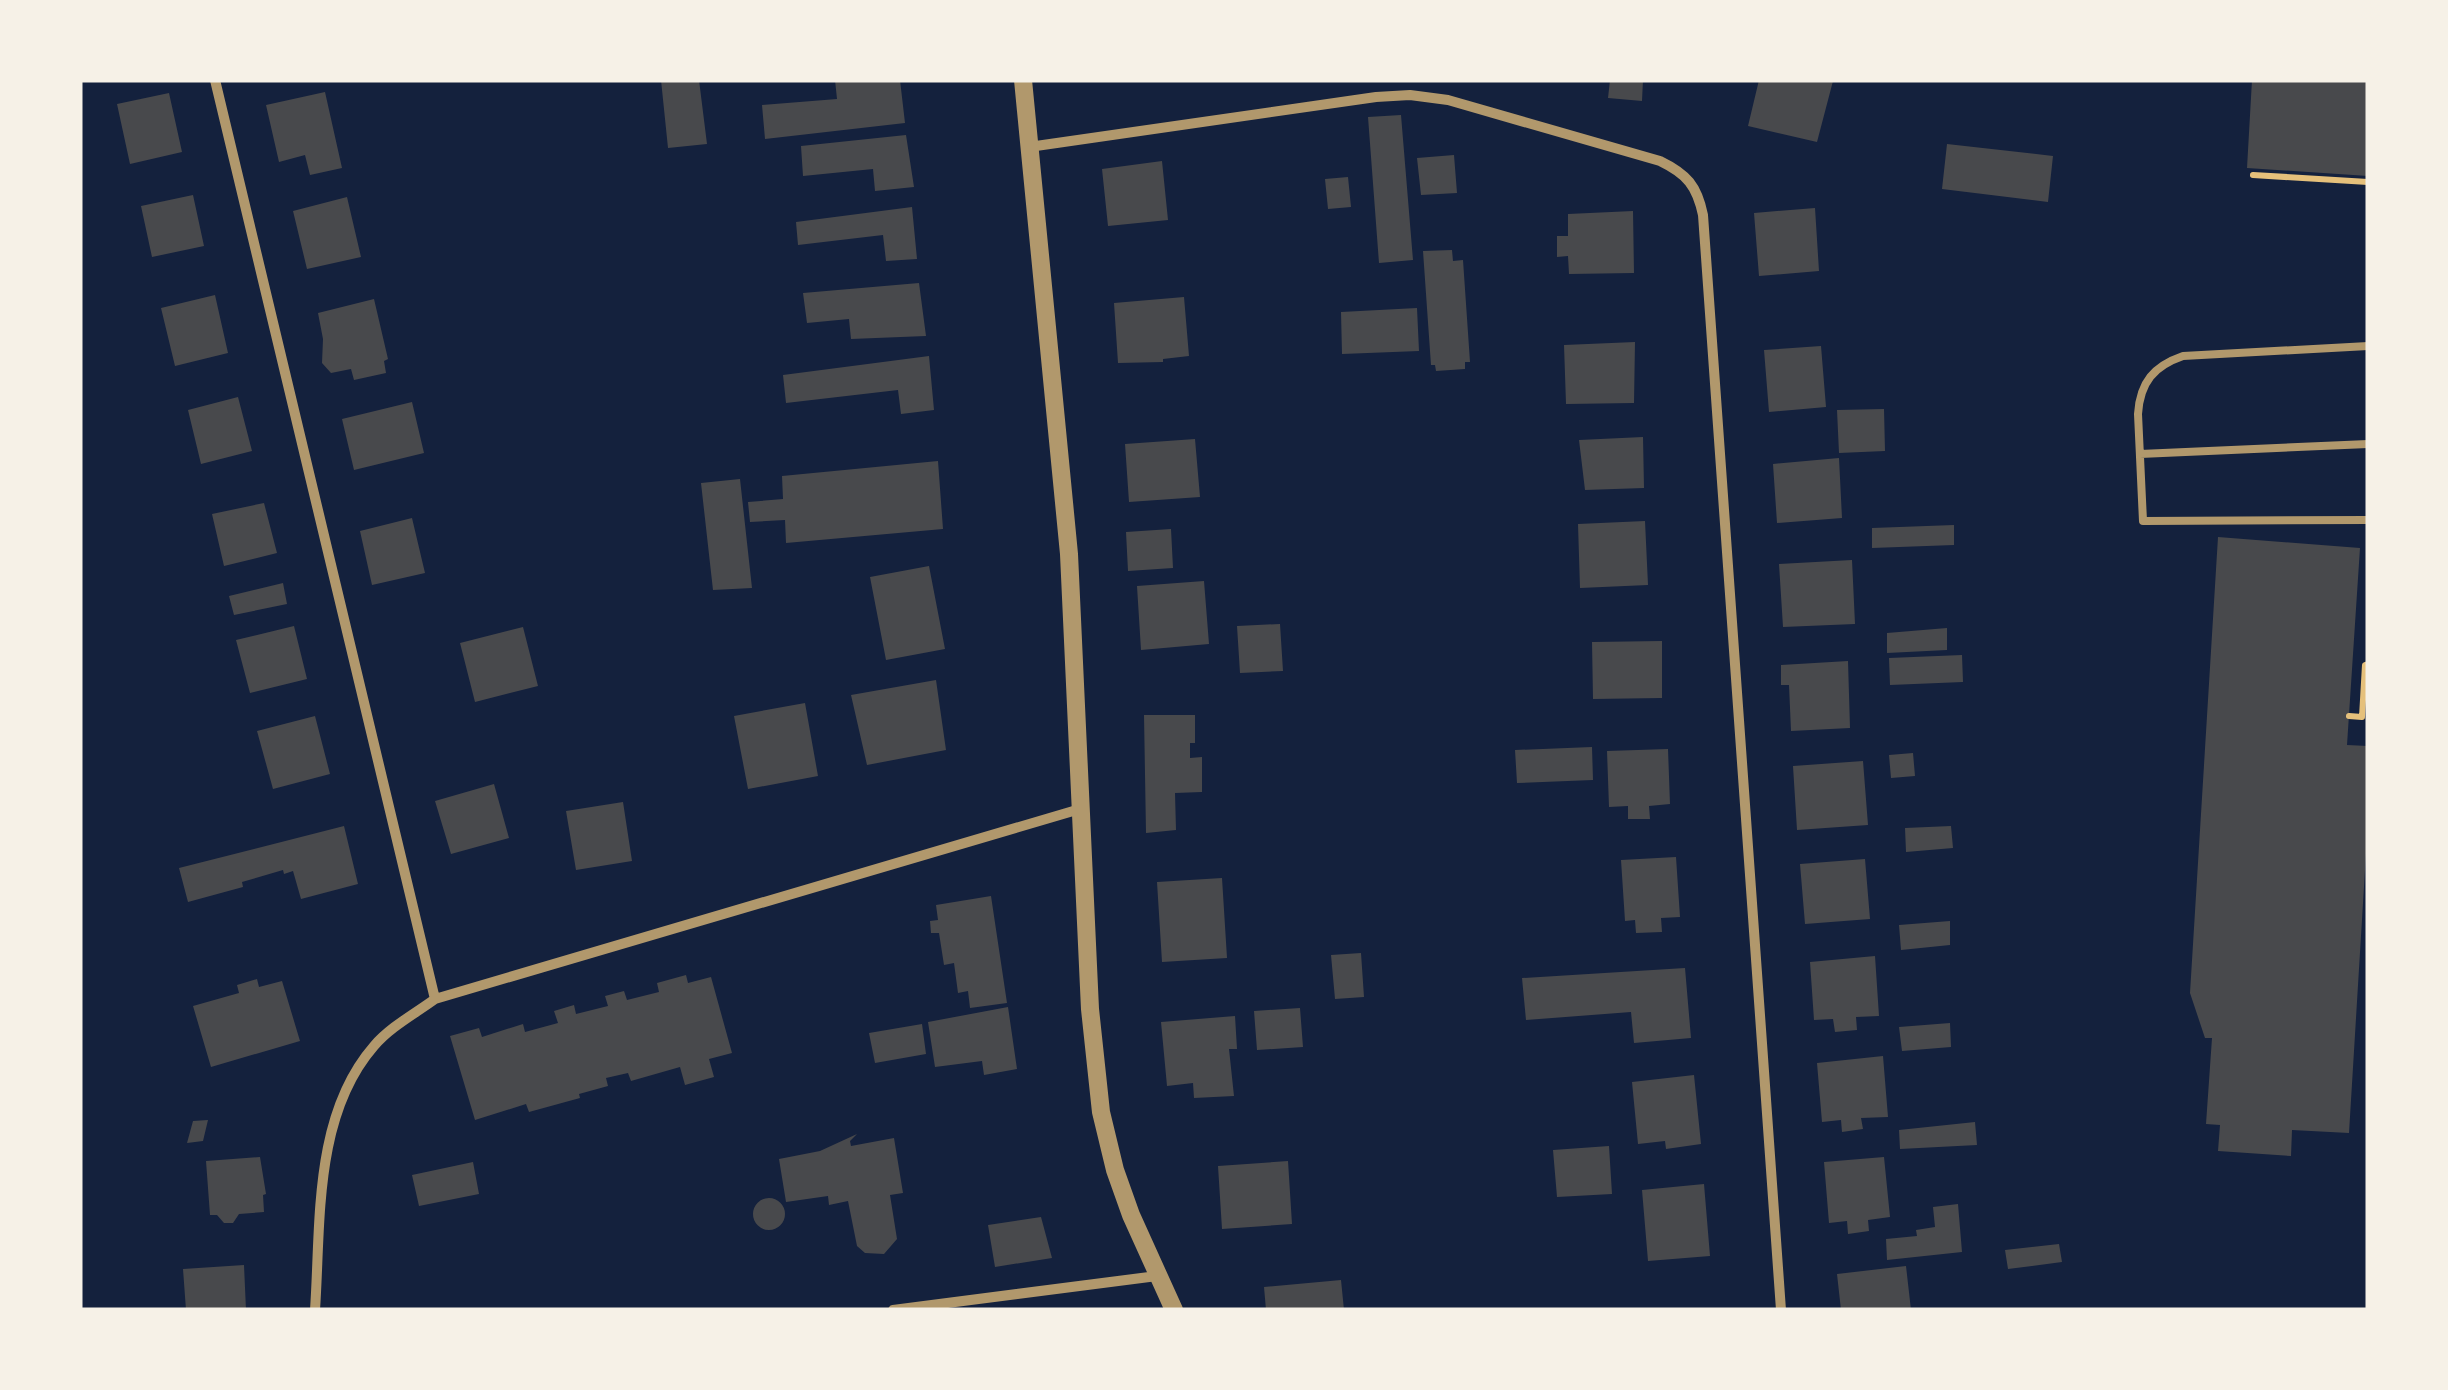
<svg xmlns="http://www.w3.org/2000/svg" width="2448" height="1390" viewBox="0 0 2448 1390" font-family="Lato,sans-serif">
	<rect width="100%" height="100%" fill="#14213d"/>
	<!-- building -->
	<path fill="#48494c" d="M661 80H699L707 144 668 148Z
		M835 80H900L905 123 765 139 762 105 837 99Z
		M1610 80H1643L1642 101 1608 98Z
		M1759 80 1833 81 1817 142 1748 126Z
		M2252 80H2368V176L2247 168Z
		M325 92 342 168 310 175 305 155 279 162 266 105Z
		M169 93 182 152 130 164 117 104Z
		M1401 115 1413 260 1379 263 1368 117Z
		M906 135 914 187 875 191 873 169 803 176 801 146Z
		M1947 144 2053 156 2048 202 1942 189Z
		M1454 155 1457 193 1421 195 1417 158Z
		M1162 161 1168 220 1108 226 1102 169Z
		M1348 177 1351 207 1328 209 1325 179Z
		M193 195 204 246 152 257 141 206Z
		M347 197 361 257 307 269 293 211Z
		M912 207 917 259 886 261 883 235 798 245 796 222Z
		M1815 208 1819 271 1759 276 1754 213Z
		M1633 211 1634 273 1569 274 1568 256 1557 257V236H1568V214Z
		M1452 250 1453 261 1463 260 1470 362H1465V369L1436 371 1435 365H1431L1423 251Z
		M919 283 926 336 851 339 849 319 807 323 803 293Z
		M215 295 228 353 175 366 161 308Z
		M1184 297 1189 356 1163 359V362L1118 363 1114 303Z
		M374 299 388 359 384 361 386 373 354 380 351 369 331 373 322 363 323 339 318 313Z
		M1417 308 1419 351 1342 354 1341 312Z
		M1635 342 1634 403 1566 404 1564 345Z
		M1821 346 1826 407 1769 412 1764 350Z
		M929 356 934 410 901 414 898 390 786 403 783 375Z
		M238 397 252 451 201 464 188 410Z
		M412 402 424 453 354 470 342 419Z
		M1884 409 1885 451 1839 453 1837 410Z
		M1643 437 1644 488 1585 490 1579 440Z
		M1195 439 1200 497 1129 502 1125 444Z
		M1839 458 1842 518 1777 523 1773 464Z
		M938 461 943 529 786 543 785 520 750 522 748 502 783 499 782 476Z
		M740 479 752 588 713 590 701 483Z
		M264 503 277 553 224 566 212 514Z
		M412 518 425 573 372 585 360 531Z
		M1645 521 1648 585 1580 588 1578 524Z
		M1954 525V545L1872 548V528Z
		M1171 529 1173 568 1128 571 1126 532Z
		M2218 537 2360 548 2347 745 2368 746V821L2349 1133 2292 1130 2291 1156 2218 1151 2220 1125 2206 1124 2212 1038H2205L2190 993Z
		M1852 560 1855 624 1783 627 1779 564Z
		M929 566 945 649 886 660 870 577Z
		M1204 581 1209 644 1141 650 1137 586Z
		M283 583 287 604 234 615 229 596Z
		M1280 624 1283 671 1240 673 1237 626Z
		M294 626 307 679 250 693 236 640Z
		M523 627 538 686 475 702 460 643Z
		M1947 628V650L1887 653V633Z
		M1662 641V698L1593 699 1592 642Z
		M1962 655 1963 682 1890 685 1889 658Z
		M1848 661 1850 728 1791 731 1789 685H1781V665Z
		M936 680 946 750 867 765 851 695Z
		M805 703 818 776 748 789 734 716Z
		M1144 715H1195V743H1190V758L1202 757V792L1175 793 1176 830 1146 833Z
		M315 716 330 774 273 789 257 731Z
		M1592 747 1593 780 1517 783 1515 750Z
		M1668 749 1670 804 1649 806 1650 819H1628V806L1609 807 1607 751Z
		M1913 753 1915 776 1891 778 1889 755Z
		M1863 761 1868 825 1797 830 1793 766Z
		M494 784 509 838 451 854 435 801Z
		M623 802 632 861 576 870 566 811Z
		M344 826 358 884 301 899 293 871 284 874 283 870 242 882 243 887 188 902 179 868Z
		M1951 826 1953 848 1906 852 1905 828Z
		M1676 857 1680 917 1661 918 1662 932 1636 933 1635 920 1625 921 1621 860Z
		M1865 859 1870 919 1805 924 1800 864Z
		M1222 878 1227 958 1162 962 1157 882Z
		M991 896 1007 1003 970 1008 968 991 958 993 954 963 944 965 939 933H931L930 921 938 920 936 905Z
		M1950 921V945L1901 950 1899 925Z
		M1361 953 1364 997 1335 999 1331 955Z
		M1875 956 1879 1016 1856 1017 1857 1030 1835 1032 1833 1019 1814 1020 1810 962Z
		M1685 968 1691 1038 1634 1043 1631 1012 1526 1020 1522 978Z
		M686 975 688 983 711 977 732 1053 709 1059 714 1077 685 1085 680 1067 631 1081 628 1073 606 1078 608 1086 579 1094 580 1098 529 1112 526 1104 475 1120 450 1036 479 1028 482 1037 523 1024 525 1032 558 1023 554 1011 574 1005 576 1014 608 1006 605 996 624 991 627 1000 659 992 657 983Z
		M257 979 259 987 282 981 300 1041 211 1067 193 1006 239 993 237 985Z
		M1008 1007 1017 1069 984 1075 982 1061 935 1067 928 1022Z
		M1300 1008 1303 1047 1257 1050 1254 1011Z
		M1235 1016 1237 1049H1229L1234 1096 1194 1098 1193 1083 1167 1086 1161 1022Z
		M1950 1023 1951 1047 1902 1051 1899 1027Z
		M922 1024 926 1054 875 1063 869 1033Z
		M1883 1056 1888 1117 1861 1118 1863 1129 1842 1132 1841 1120 1822 1122 1817 1063Z
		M1694 1075 1701 1144 1666 1149 1665 1141 1638 1144 1632 1082Z
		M208 1120 203 1141 187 1143 193 1121Z
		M1975 1122 1977 1145 1900 1149 1899 1130Z
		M857 1134 850 1141 851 1146 894 1138 903 1193 890 1195 897 1239 884 1254 865 1253 857 1246 848 1201 829 1205 828 1196 786 1202 779 1159 820 1151Z
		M1609 1146 1612 1194 1557 1197 1553 1150Z
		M260 1157 266 1194 263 1195 264 1212 239 1214 233 1223H224L217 1215H210L206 1161Z
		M1884 1157 1890 1217 1868 1220 1869 1231 1848 1234 1847 1221 1829 1223 1824 1162Z
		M1288 1161 1292 1224 1222 1229 1218 1166Z
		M473 1162 479 1194 419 1206 412 1175Z
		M1704 1184 1710 1256 1648 1261 1642 1190Z
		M753 1214a16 16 0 1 1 32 0a16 16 0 1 1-32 0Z
		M1958 1204 1962 1252 1887 1260 1886 1239 1917 1236 1916 1230 1935 1227 1933 1207Z
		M1041 1217 1052 1258 995 1267 988 1225Z
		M2059 1244 2062 1262 2008 1269 2005 1250Z
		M244 1265 246 1310H186L183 1269Z
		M1906 1266 1911 1310H1841L1837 1274Z
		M1341 1280 1344 1310H1266L1264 1287Z"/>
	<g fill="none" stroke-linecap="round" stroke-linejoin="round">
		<!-- path -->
		<path stroke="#e5c07b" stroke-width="6" d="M2253 175 2368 182
			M2349 716 2362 717 2365 665 2368 664"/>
		<!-- service -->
		<path stroke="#b1986c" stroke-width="8" d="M2368 346 2183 356C2154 366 2140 382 2138 414L2143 521 2368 520
			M2140 454 2368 444"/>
		<!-- minor -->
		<path stroke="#b1986c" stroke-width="10" d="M215 80 435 999
			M1029 147 1376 97 1410 95 1448 100 1660 161C1687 174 1697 186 1703 215L1781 1310
			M315 1310C321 1223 313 1116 374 1046 390 1027 416 1013 435 999L1080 809
			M893 1310 1157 1276"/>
		<!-- tertiary -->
		<path stroke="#b1986c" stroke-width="18" d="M1023 80 1069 554 1090 1009 1101 1112 1115 1170 1131 1215 1174 1310"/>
	</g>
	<!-- border -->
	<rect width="2448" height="1390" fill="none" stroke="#f6f1e7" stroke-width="165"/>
</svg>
